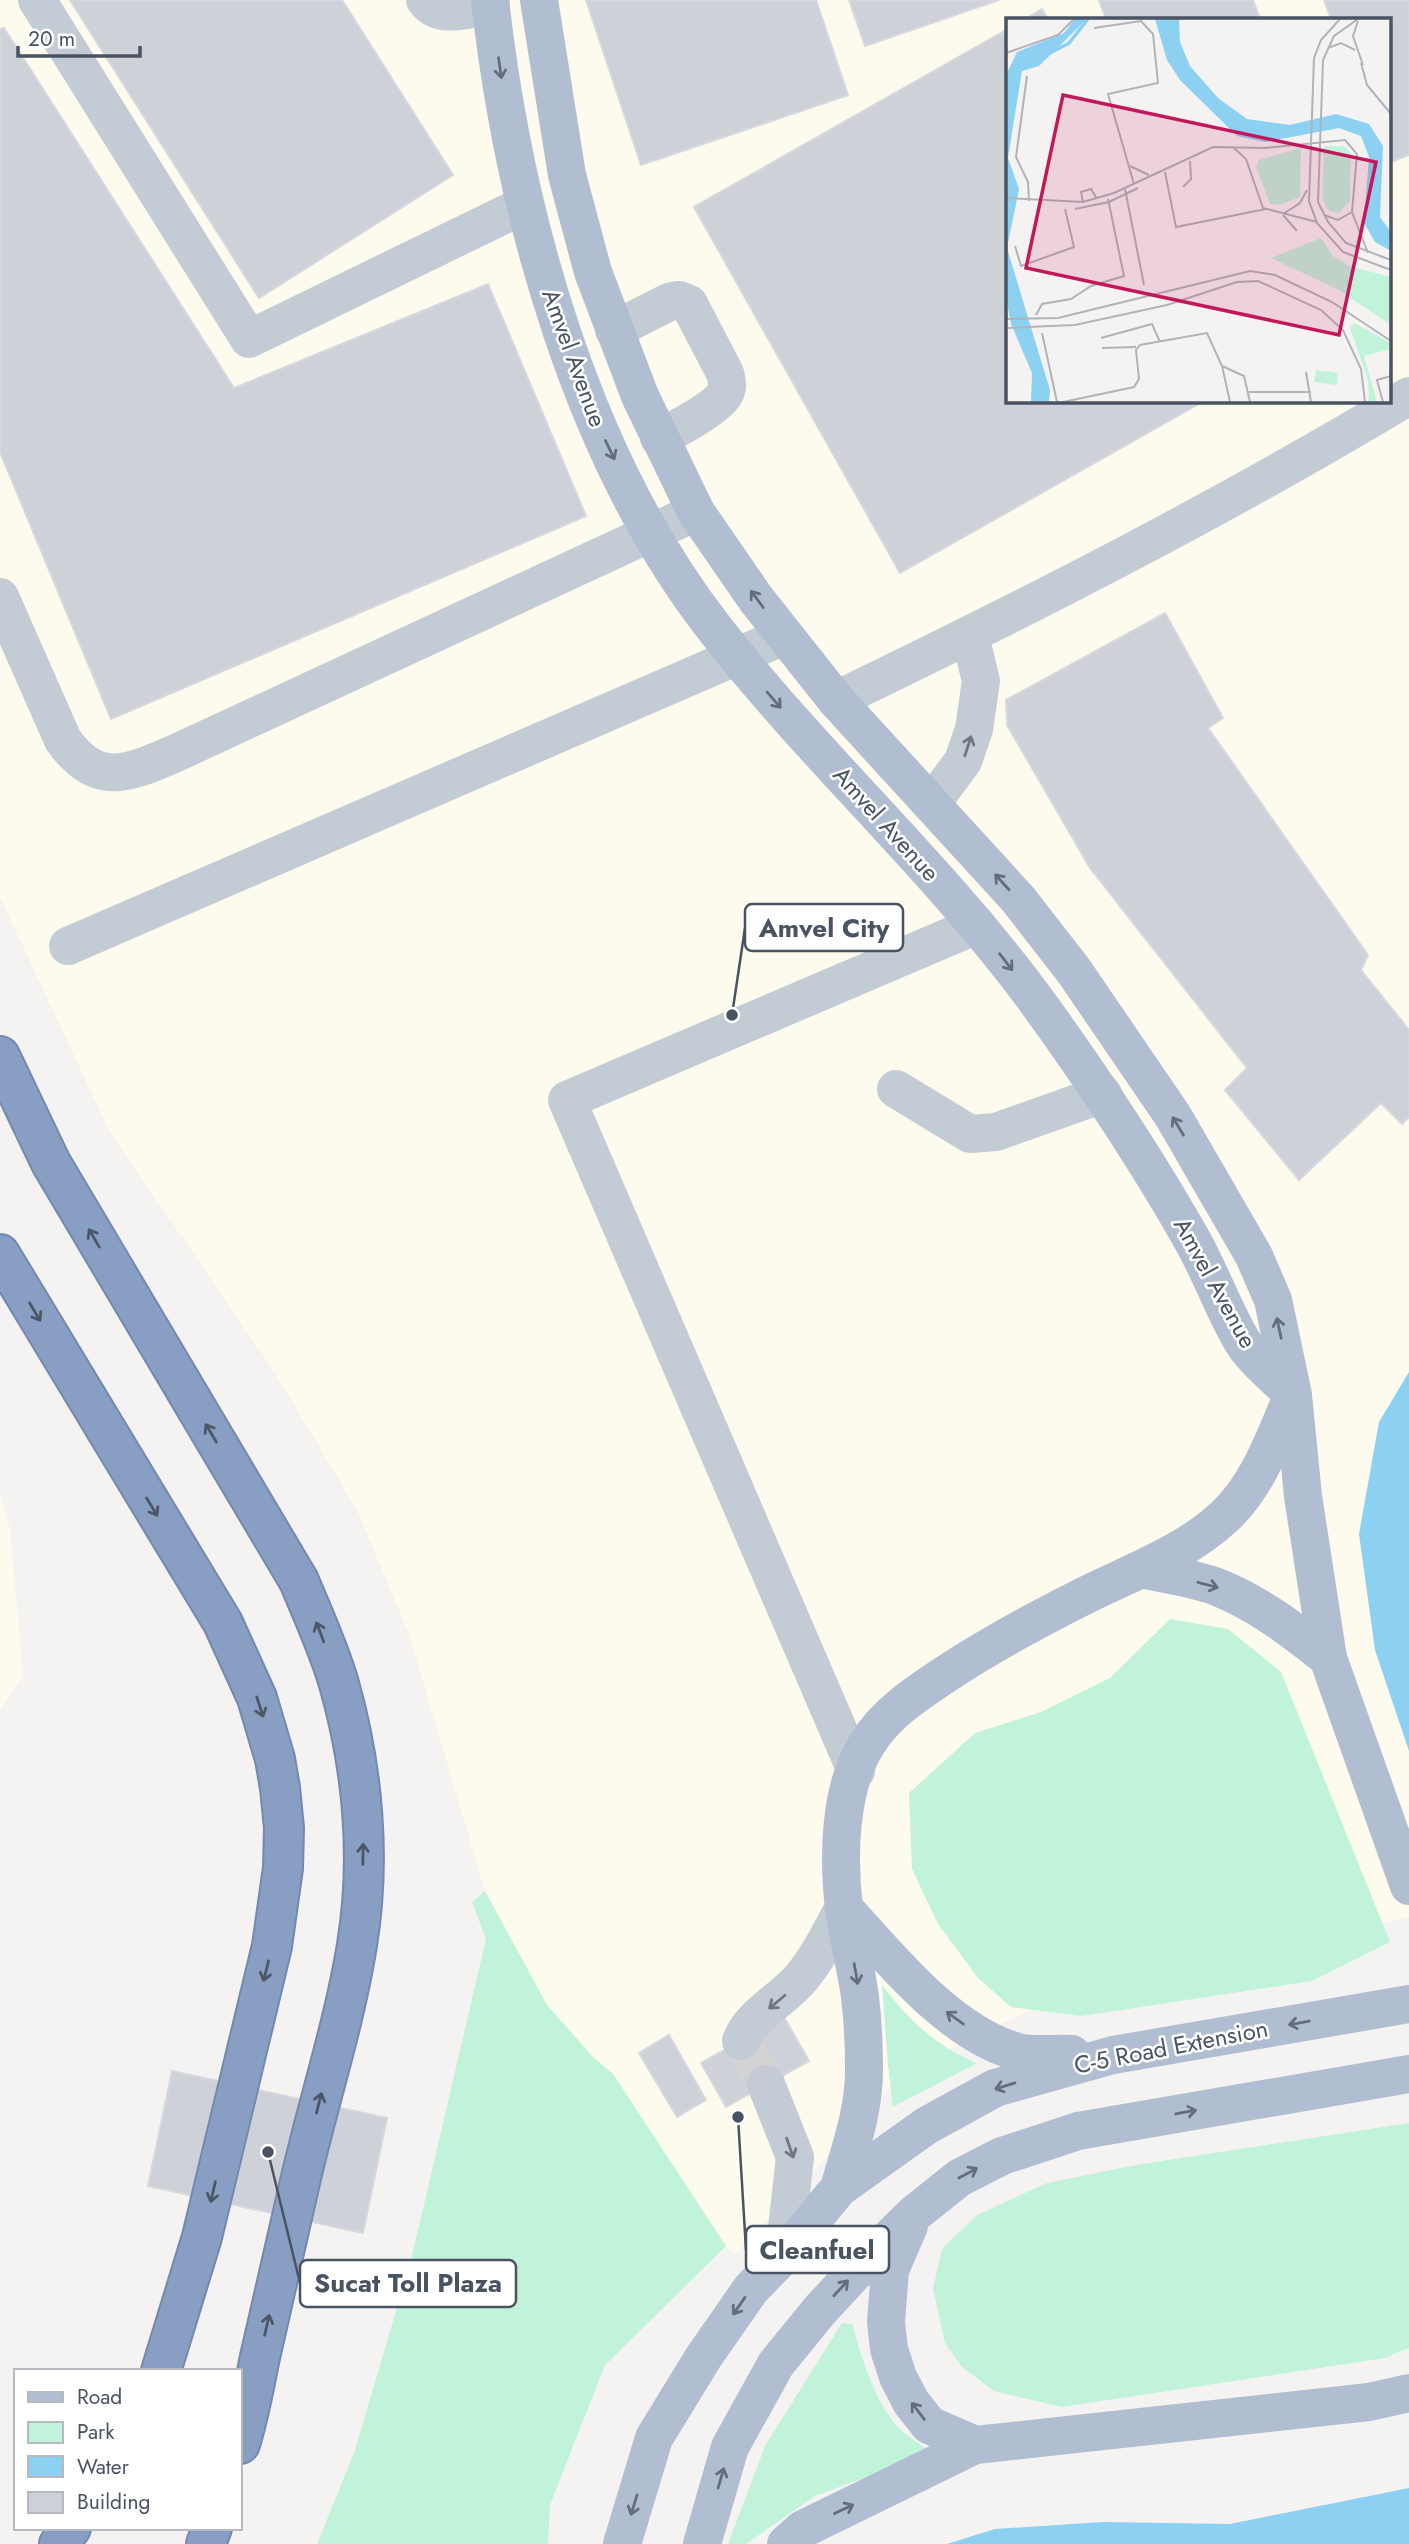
<svg xmlns="http://www.w3.org/2000/svg" width="1409" height="2544" viewBox="0 0 1409 2544" font-family="Jost,sans-serif">
	<rect width="100%" height="100%" fill="#f5f3f2"/>
	<!-- commercial -->
	<path fill="#fdfbee" fill-rule="evenodd" d="M0 0H1409V1372L1379 1422 1375 1650 1409 1751V1917L1059 1996 904 2071 824 2160 735 2254 726 2246 613 2074 593 2057 547 2005 485 1891 409 1634 357 1510 274 1371 110 1132 0 897ZM1008 19H1390V401H1008Z
		M0 1494 10 1529 23 1676 0 1710Z"/>
	<!-- green -->
	<path fill="#c0f3da" d="M1170 1619 1228 1629 1281 1672 1390 1942 1312 1981 1082 2016 1011 2007 978 1978 938 1924 912 1869 909 1793 975 1733 1041 1712 1110 1678Z
		M485 1891 547 2005 593 2057 613 2074 726 2246 605 2365 550 2505 548 2544H317L355 2450 411 2260 486 1939 472 1902Z
		M882 1985C910 2021 934 2045 977 2063L893 2107 888 2065Z
		M1409 2123V2348L1385 2358 1062 2407 994 2391 962 2367 945 2343 933 2289 942 2249 977 2215 1047 2183 1136 2165Z
		M842 2323 852 2324C863 2361 875 2405 903 2432 910 2438 918 2443 926 2448L888 2469 815 2496 746 2544H728L765 2446Z"/>
	<!-- water -->
	<path fill="#8cd0f2" d="M1409 1372V1751L1375 1650 1359 1534 1379 1422Z
		M1409 2488V2544H947L995 2529 1103 2522 1230 2524Z"/>
	<!-- building -->
	<path fill="#ced1d8" stroke="#d6d8de" stroke-width="2" d="M70 0H342L453 175 259 298Z
		M586 0H816L848 95 641 165Z
		M849 0H999L865 46Z
		M1099 0H1253L1260 19H1106Z
		M1324 0H1409V155L1390 162V19H1331Z
		M1042 9 1048 19H1025Z
		M4 28 234 388 488 284 586 516 111 719 0 452V29Z
		M1008 29V401H1204L900 573 694 207Z
		M1165 613 1223 718 1208 728 1368 955 1361 970 1409 1030V1117L1402 1124 1381 1103 1299 1180 1225 1090 1247 1068 1090 868 1007 725 1006 700Z
		M784 2017 809 2061 726 2107 701 2063Z
		M669 2035 706 2100 677 2117 639 2053Z
		M172 2071 387 2118 363 2233 148 2186Z"/>
	<g fill="none" stroke-linecap="round" stroke-linejoin="round">
		<!-- minor-tunnel -->
		<path stroke="#d3d3d5" stroke-width="38" stroke-dasharray="38 19" stroke-linecap="butt" d="M741 2041 766 2084"/>
		<defs>
			<path id="highway" d="M0 1056 51 1163 299 1581C313 1615 329 1649 339 1684 363 1768 371 1859 357 1945 344 2025 318 2103 300 2182 287 2240 274 2298 260 2357 254 2386 249 2416 240 2444
				M0 1254 223 1623 257 1698 275 1759 280 1788 284 1828 283 1868 272 1946 202 2237 161 2371
				M59 2544 71 2528
				M206 2544 212 2528"/>
		</defs>
		<!-- highway casing -->
		<use href="#highway" stroke="#7389af" stroke-width="42"/>
		<!-- minor -->
		<path stroke="#c3cbd4" stroke-width="38" d="M37 0 249 339 524 205
			M425 0C440 20 469 9 491 5
			M614 330 669 302 679 300 689 304 725 373C727 381 729 387 724 395 715 409 675 430 659 438
			M0 597 63 740C98 789 129 773 176 753L696 512
			M836 700C1031 606 1223 508 1409 396
			M932 803 963 761 974 729 981 681 974 652 965 638
			M68 946 784 636
			M896 1089 970 1134 996 1132 1103 1094
			M856 1771 567 1100 977 925
			M741 2041C749 2016 784 1999 801 1978 819 1957 831 1931 844 1907
			M766 2084 795 2157 784 2255"/>
		<!-- major -->
		<path stroke="#b1bed2" stroke-width="38" d="M490 0C514 213 581 458 715 629 816 759 941 870 1038 1003 1093 1079 1145 1157 1191 1238 1210 1271 1223 1309 1242 1341 1254 1361 1277 1378 1293 1395
			M539 0 567 175 593 272 640 396 696 512 756 599 836 700 1018 899 1074 971 1173 1116 1254 1256 1273 1300 1293 1395 1303 1496 1328 1658 1409 1886
			M1142 1569C1166 1575 1194 1578 1217 1587 1258 1603 1294 1631 1328 1658
			M844 1908C890 1958 950 2034 1018 2052 1034 2056 1055 2053 1072 2054
			M839 2188C850 2149 864 2112 864 2070 864 2046 863 2021 860 1997 856 1967 848 1938 844 1908 838 1857 839 1788 867 1744 885 1714 917 1693 946 1674 991 1644 1040 1618 1088 1594 1135 1571 1187 1552 1225 1516 1259 1484 1274 1438 1292 1397
			M909 2226 890 2270 886 2322 889 2349 898 2377 911 2402 929 2425 975 2445
			M622 2544 654 2438 703 2358 751 2289 784 2255 839 2188 926 2126 995 2088 1113 2055 1409 2004
			M702 2544 730 2447 776 2364 820 2310 860 2267 914 2214 959 2178 1002 2156 1078 2131 1409 2074
			M786 2544 803 2529 975 2445 1369 2402 1409 2393"/>
		<!-- highway -->
		<use href="#highway" stroke="#889ec3" stroke-width="38"/>
	</g>
	<!-- one-way arrows -->
	<defs><path id="oneway-shaft" d="M-6 0H5M1.5-3L5.5 0L1.5 3" fill="none" stroke-width="1.6" stroke-linecap="round" stroke-linejoin="round" transform="scale(1.75)"/></defs>
	<g stroke="#636e7d">
		<use href="#oneway-shaft" transform="translate(500 68) rotate(82)"/>
		<use href="#oneway-shaft" transform="translate(610 450) rotate(64)"/>
		<use href="#oneway-shaft" transform="translate(757 599) rotate(-126)"/>
		<use href="#oneway-shaft" transform="translate(774 700) rotate(49)"/>
		<use href="#oneway-shaft" transform="translate(1002 882) rotate(-132)"/>
		<use href="#oneway-shaft" transform="translate(1006 962) rotate(52)"/>
		<use href="#oneway-shaft" transform="translate(1178 1126) rotate(-121)"/>
		<use href="#oneway-shaft" transform="translate(1279 1328) rotate(-102)"/>
		<use href="#oneway-shaft" transform="translate(1208 1585) rotate(15)"/>
		<use href="#oneway-shaft" transform="translate(856 1974) rotate(80)"/>
		<use href="#oneway-shaft" transform="translate(955 2018) rotate(-144)"/>
		<use href="#oneway-shaft" transform="translate(1299 2023) rotate(170)"/>
		<use href="#oneway-shaft" transform="translate(1005 2086) rotate(163)"/>
		<use href="#oneway-shaft" transform="translate(1186 2112) rotate(-10)"/>
		<use href="#oneway-shaft" transform="translate(968 2173) rotate(-28)"/>
		<use href="#oneway-shaft" transform="translate(841 2288) rotate(-47)"/>
		<use href="#oneway-shaft" transform="translate(739 2306) rotate(125)"/>
		<use href="#oneway-shaft" transform="translate(918 2411) rotate(-127)"/>
		<use href="#oneway-shaft" transform="translate(721 2478) rotate(-74)"/>
		<use href="#oneway-shaft" transform="translate(634 2505) rotate(107)"/>
		<use href="#oneway-shaft" transform="translate(844 2509) rotate(-26)"/>
	</g>
	<g stroke="#6e7784">
		<use href="#oneway-shaft" transform="translate(968 746) rotate(-72)"/>
		<use href="#oneway-shaft" transform="translate(777 2002) rotate(140)"/>
		<use href="#oneway-shaft" transform="translate(790 2148) rotate(71)"/>
	</g>
	<g stroke="#4c5766">
		<use href="#oneway-shaft" transform="translate(94 1238) rotate(-120)"/>
		<use href="#oneway-shaft" transform="translate(35 1312) rotate(59)"/>
		<use href="#oneway-shaft" transform="translate(211 1433) rotate(-121)"/>
		<use href="#oneway-shaft" transform="translate(152 1507) rotate(59)"/>
		<use href="#oneway-shaft" transform="translate(320 1632) rotate(-111)"/>
		<use href="#oneway-shaft" transform="translate(260 1707) rotate(72)"/>
		<use href="#oneway-shaft" transform="translate(363 1854) rotate(-89)"/>
		<use href="#oneway-shaft" transform="translate(266 1971) rotate(104)"/>
		<use href="#oneway-shaft" transform="translate(319 2103) rotate(-76)"/>
		<use href="#oneway-shaft" transform="translate(213 2192) rotate(103)"/>
		<use href="#oneway-shaft" transform="translate(267 2325) rotate(-77)"/>
	</g>
	<g text-anchor="middle" stroke-width="5" stroke-linejoin="round" paint-order="stroke">
		<!-- street labels -->
		<g font-size="24" fill="#495361" stroke="#fff">
			<text transform="translate(574 358) rotate(70)" y="8">Amvel Avenue</text>
			<text transform="translate(886 824) rotate(48)" y="8">Amvel Avenue</text>
			<text transform="translate(1215 1283) rotate(61)" y="8">Amvel Avenue</text>
			<text transform="translate(1171 2047) rotate(-11)" y="8">C-5 Road Extension</text>
		</g>
	</g>
	<!-- overview -->
	<g transform="translate(1006 18)">
		<rect width="385" height="385" fill="#f5f3f2"/>
		<path d="M318 128H338L345 135 344 183 333 195 322 193 316 179ZM295 130 294 179 274 187 264 186 250 149 253 142ZM315 220 327 238 343 248 385 259V307L331 271 265 240ZM348 305 385 325V331L358 338 371 384H363L362 362 344 310ZM310 352 332 355 331 367 308 364Z" fill="#c0f3da"/>
		<path d="M69 1H81L33 48 16 53 2 140 13 171 1 230 44 372 43 384H25L26 355 5 306 0 280V57L11 34 58 15ZM149 1H173L174 24 184 48 212 80 241 101 284 107 330 96 363 106 377 128 374 199 385 214V233L369 224 358 205 363 139 355 118 333 110 259 124 231 118 174 62 161 42Z" fill="#8cd0f2"/>
		<path fill="none" stroke="#8cd0f2" stroke-width="3.5" d="M44 35 63 25 82 1"/>
		<path fill="none" stroke="#b0b3b8" stroke-width="2" d="M334 1 315 22 308 40 303 183 311 205 337 234 385 252M352 1 328 18 317 42 312 184 322 204 340 225 385 242M352 3 347 18 357 47M88 10 135 3 147 16 152 65 102 76 128 166M322 30 335 25 349 32M0 35 52 17 68 1M355 45 361 67 385 96M21 58 10 139 22 164 23 183M227 129 240 141 257 190 311 204M124 148 143 157M159 154 170 209 260 191M177 169 185 161 184 143M119 171 138 267M0 180 77 184 108 175 207 129 259 130 339 122 351 136 346 194 362 235M77 184 75 174 85 171 91 181M69 191 103 184 132 170M277 196 294 185 301 172M277 197 291 213M318 197 332 202 346 194M9 228 15 248 68 229 59 191M30 297 36 286 65 281 85 268 118 258 102 181M0 301 52 300 244 253 269 257 326 284 385 323M0 310 69 307 161 287 231 264 252 263 315 292 337 312 355 351 359 384M36 315 51 384M95 320 146 306 154 324M96 330 130 329M216 348 238 358 244 384M300 354 305 384M243 374H305M57 384 128 369 133 361 130 332 134 327 201 315 216 348 224 384M377 384 371 362 385 358"/>
		<path fill="#c2185b" fill-opacity="0.15" stroke="#c2185b" stroke-width="3.5" d="M57 77 370 144 333 317 20 250Z"/>
		<rect width="385" height="385" fill="none" stroke="#495361" stroke-width="3.5"/>
	</g>
	<!-- callouts -->
	<path fill="none" stroke="#495361" stroke-width="2.5" d="M732 1015L745 928M738 2117L746 2250M268 2152L300 2283"/>
	<g fill="#495361" stroke="#fff" stroke-width="2.5">
		<circle cx="732" cy="1015" r="7"/>
		<circle cx="738" cy="2117" r="7"/>
		<circle cx="268" cy="2152" r="7"/>
	</g>
	<g fill="#fff" stroke="#495361" stroke-width="2.5">
		<rect x="745" y="904" width="158" height="47" rx="7"/>
		<rect x="746" y="2226" width="143" height="47" rx="7"/>
		<rect x="300" y="2260" width="216" height="47" rx="7"/>
	</g>
	<g font-size="26" text-anchor="middle" font-weight="bold" fill="#495361">
		<text x="824" y="937">Amvel City</text>
		<text x="817" y="2259">Cleanfuel</text>
		<text x="408" y="2292">Sucat Toll Plaza</text>
	</g>
	<!-- legend -->
	<rect x="14" y="2369" width="228" height="161" fill="#ffffff" stroke="#b6bac0" stroke-width="2"/>
	<rect x="28" y="2392" width="35" height="10" fill="#b1bed2" stroke="#b6bac0" stroke-width="2"/>
	<text x="77" y="2404" font-size="21" fill="#495361">Road</text>
	<rect x="28" y="2422" width="35" height="21" fill="#c0f3da" stroke="#b6bac0" stroke-width="2"/>
	<text x="77" y="2439" font-size="21" fill="#495361">Park</text>
	<rect x="28" y="2456" width="35" height="21" fill="#8cd0f2" stroke="#b6bac0" stroke-width="2"/>
	<text x="77" y="2474" font-size="21" fill="#495361">Water</text>
	<rect x="28" y="2492" width="35" height="21" fill="#ced1d8" stroke="#b6bac0" stroke-width="2"/>
	<text x="77" y="2509" font-size="21" fill="#495361">Building</text>
	<!-- scale -->
	<path d="M18 46v10h122v-10" fill="none" stroke="#495361" stroke-width="3.5"/>
	<text x="28" y="46" font-size="21" fill="#495361" stroke="#ffffff" stroke-width="5" paint-order="stroke">20 m</text>
</svg>
